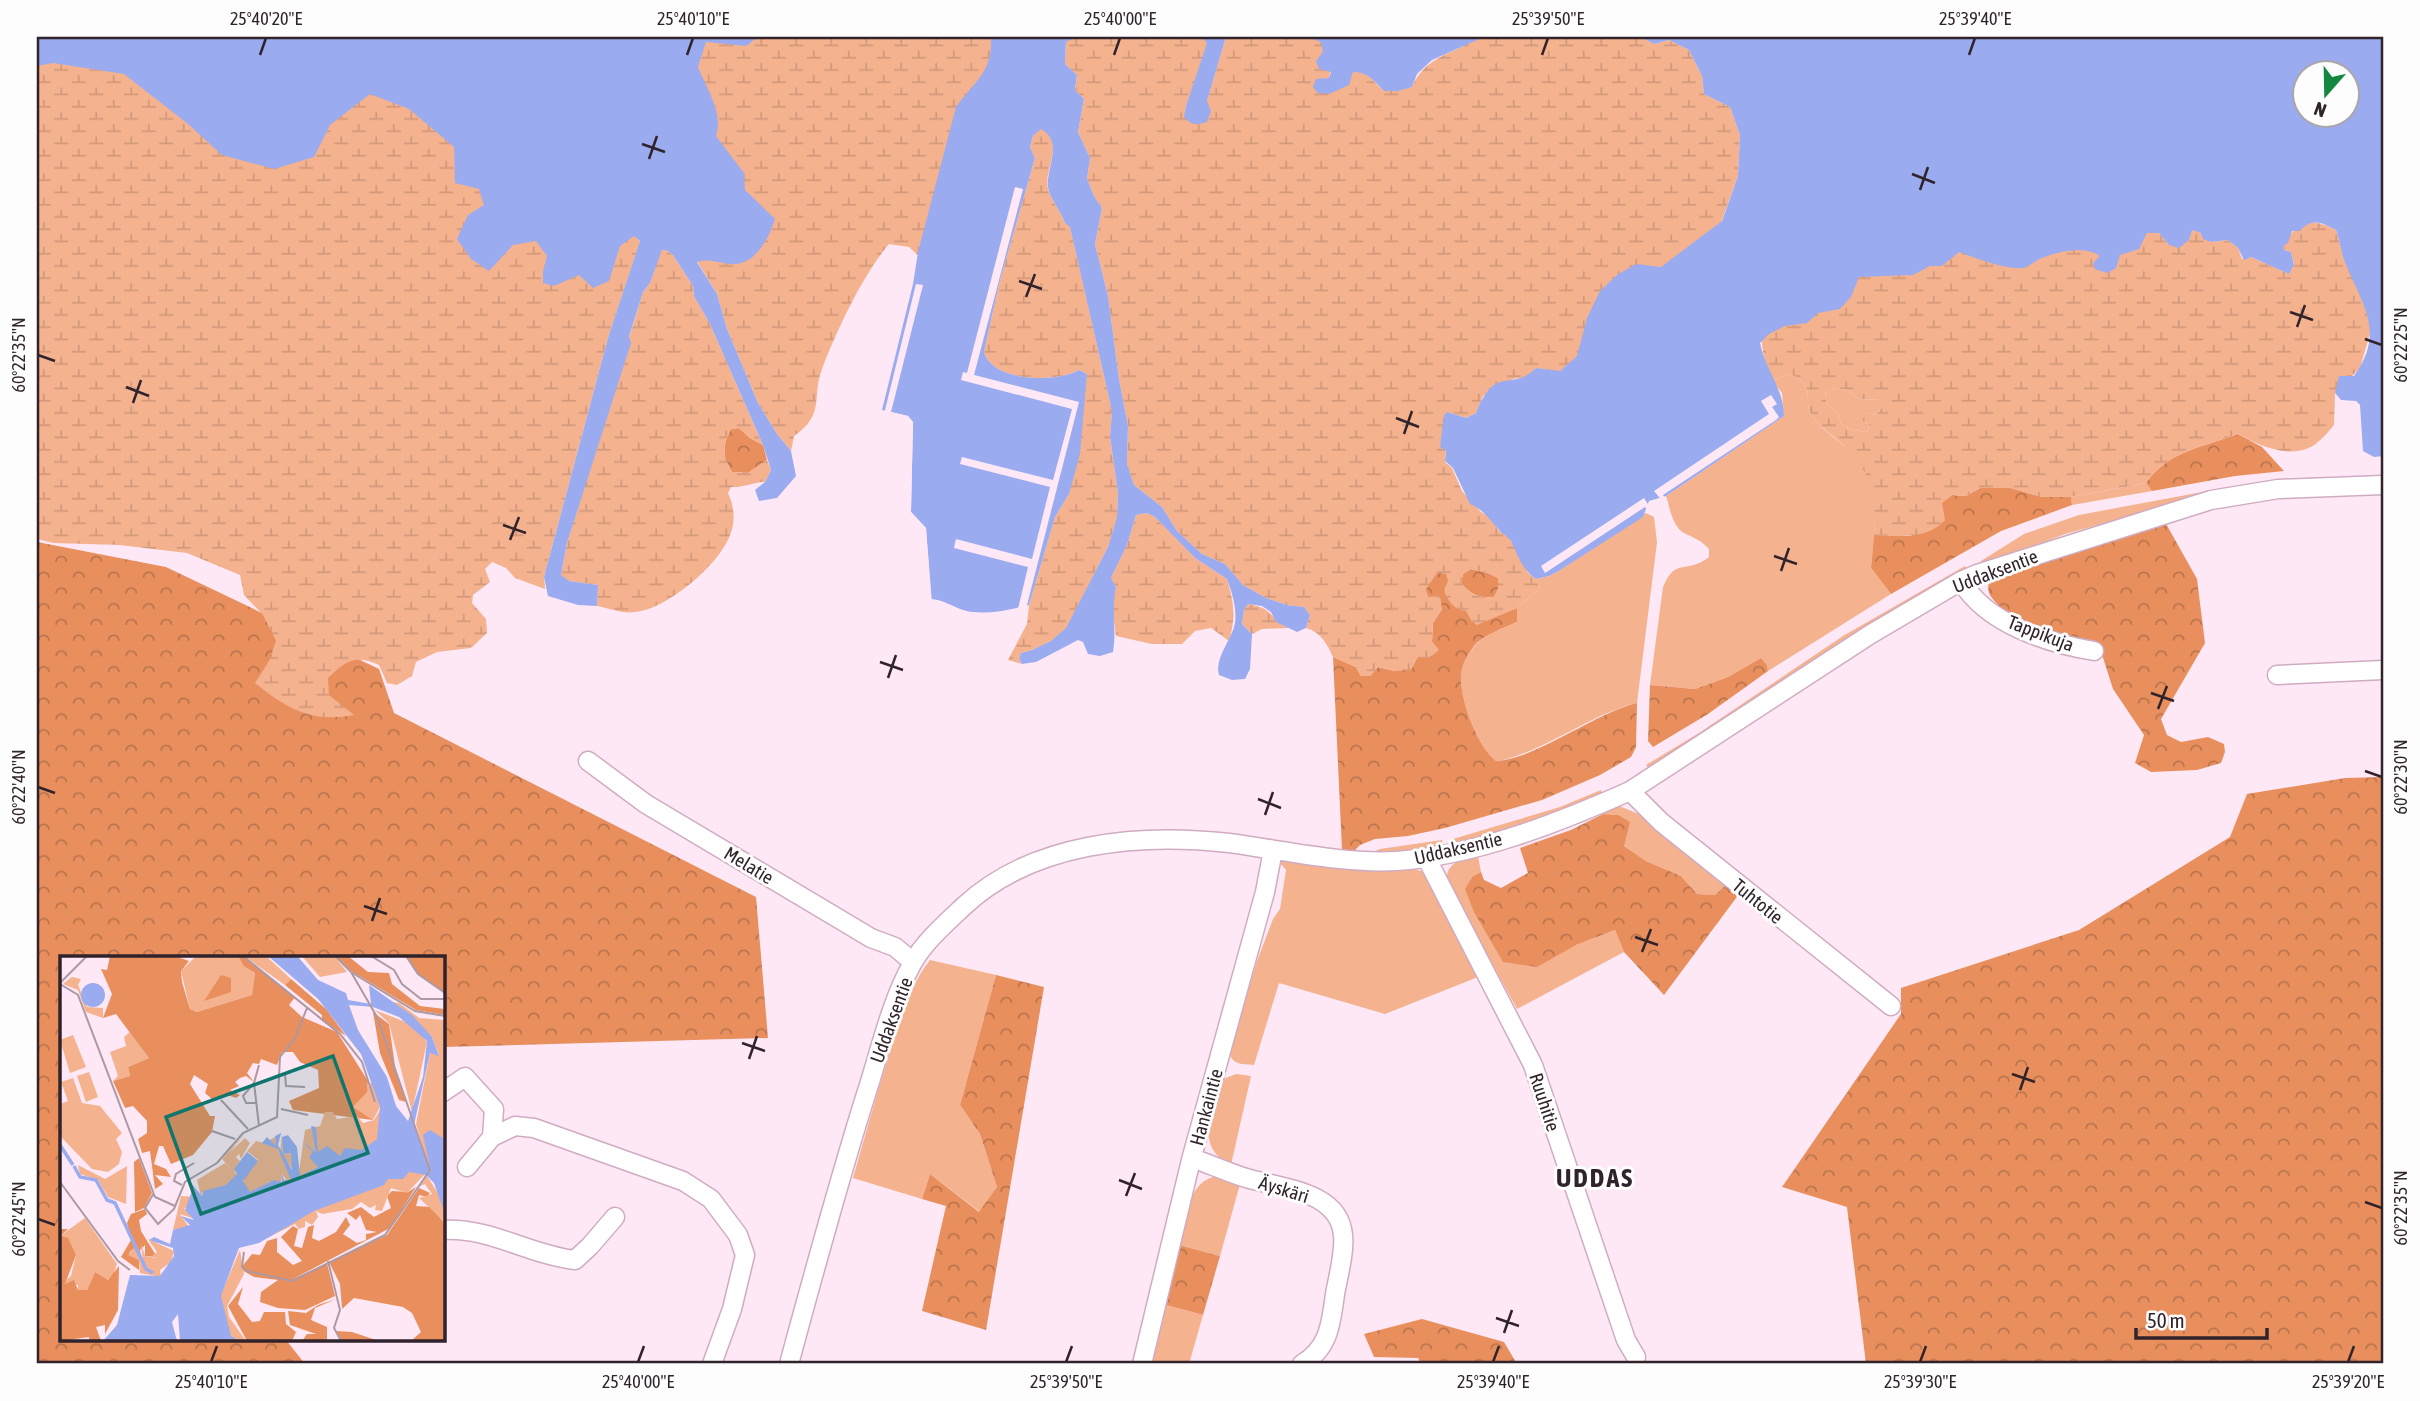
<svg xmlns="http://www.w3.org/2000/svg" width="2420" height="1401" viewBox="0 0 2420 1401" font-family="'Asap Condensed',sans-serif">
	<defs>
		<pattern id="forest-crowns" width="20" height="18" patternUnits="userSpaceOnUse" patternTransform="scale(1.75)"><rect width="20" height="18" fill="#e88f5d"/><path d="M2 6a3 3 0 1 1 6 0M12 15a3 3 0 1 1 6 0" fill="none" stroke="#bc744d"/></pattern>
		<pattern id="wetland-marsh" width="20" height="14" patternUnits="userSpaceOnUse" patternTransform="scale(1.75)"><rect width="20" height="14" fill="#f5b28e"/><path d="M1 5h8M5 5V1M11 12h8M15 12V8" fill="none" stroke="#d2997b"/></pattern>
	</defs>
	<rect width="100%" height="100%" fill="#fee8f5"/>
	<!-- green -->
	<path fill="#f5b28e" d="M1790 374C1820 389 1800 399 1813 417 1824 433 1844 443 1857 458 1883 489 1874 531 1871 568L1891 594 1768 671 1767 665 1761 658 1728 677 1695 689 1650 685 1663 587C1676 556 1686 575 1709 557V549C1701 540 1694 538 1684 533 1672 526 1670 508 1666 496L1784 416 1782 393 1772 380Z
		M1836 388 1847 390 1859 399 1880 400 1882 407 1876 415 1867 413 1857 422 1865 421 1870 426 1867 432 1852 430 1841 424 1837 412 1827 404 1825 393Z
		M2146 483 2152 491 2072 505 2071 497Z
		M2213 490 2215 493 2065 534 1985 565 1981 561 2024 534 2079 515Z
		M1646 513 1654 517 1657 542 1637 703C1600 712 1567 735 1532 750 1519 755 1509 760 1496 761 1477 746 1460 700 1461 676 1461 666 1468 654 1474 647 1483 635 1504 628 1517 622V608L1540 588 1536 579 1549 576 1557 572Z
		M1965 566 1968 571 1847 639 1704 736 1650 770 1646 765 1699 733 1843 636Z
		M1601 790 1603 796 1563 812 1456 845 1453 839 1560 807Z
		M1617 805 1641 815 1726 885 1715 895 1697 894 1681 876 1646 861 1624 846 1618 815 1603 814Z
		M1442 840 1443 848 1400 853H1371L1380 849Z
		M1478 856 1481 872 1473 876 1576 945 1615 930 1624 952 1517 1009 1454 894C1452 890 1447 882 1447 878 1446 862 1467 857 1478 856Z
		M1282 859 1409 867 1421 871 1427 878 1478 977 1385 1014 1279 983 1254 1065C1242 1064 1233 1065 1229 1053L1257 961 1273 919 1280 909 1286 870 1280 863Z
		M930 960 996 975 960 1105 980 1134 997 1187 980 1212 930 1174 922 1199 853 1178C867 1130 880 1081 896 1033 905 1008 913 981 930 960Z
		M1236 1074 1251 1076 1231 1165C1227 1162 1220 1159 1217 1155 1198 1134 1216 1102 1223 1079Z
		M1219 1176 1240 1184 1220 1256 1179 1245C1186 1220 1187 1179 1219 1176Z
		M1166 1305 1203 1315 1189 1364H1150Z"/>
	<!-- forest -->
	<path fill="url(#forest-crowns)" d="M739 428 750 438 763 445 767 460 748 473 732 472C722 456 722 446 731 429Z
		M2238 434 2262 447 2284 471 2235 476 2152 491 2146 483C2168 451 2203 447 2238 434Z
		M1980 488H2011L2042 497H2071L2072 505 2001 531 1891 594 1871 568 1874 535 1911 536 1941 503 1952 495 1966 496Z
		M2165 522 2197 579 2205 643 2161 719 2167 735 2181 742 2208 737 2224 744 2225 752 2221 763 2197 770 2151 772 2135 763 2144 735 2113 689 2099 645 2094 641C2060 633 2025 631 1999 606 1992 598 1986 594 1989 582L2067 553Z
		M37 542 166 567 379 669 394 713 756 897 768 1038 443 1047V958H61V1340H286L305 1364H37Z
		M1471 569 1488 573 1498 578V589L1494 597C1479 598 1471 595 1461 583L1463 574Z
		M1436 573H1446L1472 621 1477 624 1517 608V622C1504 628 1483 635 1474 646 1468 654 1461 666 1461 676 1460 700 1477 746 1496 761 1536 759 1593 714 1637 703L1636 747 1631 757 1600 775 1542 800 1445 828 1408 836 1375 839 1360 845 1353 852 1342 850 1333 657 1356 667 1361 676H1370L1378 667 1395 671 1418 657 1432 641 1433 623 1442 609 1428 597 1425 589Z
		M1761 658 1767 665 1768 671 1708 714 1653 747 1648 741 1650 685 1695 689 1728 677Z
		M2383 777V1364H1866L1847 1207 1782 1187 1901 1014V988L2079 930 2230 837 2247 794 2345 778Z
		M1603 814 1618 815 1630 822 1624 846 1646 861 1681 876 1697 894 1715 895 1726 885 1739 894 1664 995 1624 952 1615 930 1576 945 1537 967 1503 962 1474 912 1465 889 1473 876 1481 872 1484 880 1501 888 1528 873 1520 848 1571 830Z
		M996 975 1044 987 986 1330 922 1311 946 1206 922 1199 930 1174 979 1212 997 1187 980 1134 960 1105Z
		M1179 1245 1220 1256 1203 1315 1166 1305Z
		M1422 1319 1504 1342 1517 1364H1421L1418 1358 1374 1357 1364 1334Z"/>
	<!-- wetland -->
	<path fill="url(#wetland-marsh)" fill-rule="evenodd" d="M37 37 292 84 567 90 640 242 608 338 544 577 545 589 515 578 506 568 492 562 485 569 490 582 473 595 472 603 486 619 487 633 471 648 437 652 416 662 412 676 397 685 387 683 379 665C356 654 345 661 328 678L329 695 354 715C312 723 287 709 255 683L269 661 276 641 263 615 244 595 240 575 187 553 119 545 54 543 37 539Z
		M694 37H1002L921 258 909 247 889 244C862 276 837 330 822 369 811 398 826 414 794 436L791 451 777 434 758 403 727 329 717 294 697 261Z
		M1060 37H1211L1186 106 1185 117 1207 101 1226 37H1338L1329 78 1313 87C1325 82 1348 68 1362 72 1370 75 1377 85 1384 91L1412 87C1422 63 1442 56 1464 46L1466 37H1641L1654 44 1669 40 1689 50 1702 76 1704 94 1730 107 1740 135 1738 176 1715 239 1559 372 1536 368 1527 377 1513 379 1483 396 1476 413 1466 418 1448 412 1445 462 1452 468 1462 491 1481 512 1491 518 1499 531 1509 537 1528 573 1536 579 1540 588 1517 608 1477 625 1472 621 1466 611C1454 610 1448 601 1444 590L1448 581 1446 574 1437 573 1426 589 1428 597 1440 596 1442 609 1433 623 1432 641 1439 650 1429 658 1418 657 1411 670 1395 671 1378 667 1370 676H1361L1356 667 1333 657C1327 644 1321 632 1306 628L1310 615 1304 607 1287 605 1266 598 1243 585 1225 564 1202 554 1177 531 1162 507 1134 485 1127 464 1128 426 1119 379 1108 296 1095 244 1102 208 1094 196 1087 179 1090 158 1078 132 1084 99 1075 90 1077 75 1065 64 1066 42ZM1471 569 1488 573 1498 578V589L1494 597C1478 598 1471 595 1461 583L1463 574Z
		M2194 37 2141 233H2159L2169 245 2192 230 2201 233 2211 242 2228 240 2238 248 2242 259 2251 257 2289 274 2294 264 2291 252 2284 250 2283 246C2298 220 2310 217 2336 230L2344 258 2365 304 2371 330 2360 368 2335 393 2334 425C2329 431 2324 437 2318 442 2295 462 2260 446 2238 434 2203 447 2168 451 2146 483L2071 497H2042L2011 488H1980L1966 496 1952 495 1942 503 1945 520C1927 540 1899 536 1874 535 1876 494 1873 473 1841 443 1832 435 1820 427 1813 417 1800 399 1820 389 1790 374L1772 380C1762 355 1760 344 1763 318ZM1836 388 1847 390 1859 399 1879 400 1882 407 1876 415 1867 413 1864 407H1858L1856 414 1857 423 1865 421 1870 426 1867 432 1852 430 1841 424 1837 412 1827 404 1825 393Z
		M1041 128C1067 144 1041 171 1049 192 1053 203 1061 212 1065 223L1070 226 1112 411 1110 437 1118 493 1117 518 1108 547 1066 629 1051 641 1032 650 1021 653 1019 659 1022 664 1008 660 1027 624 1029 605 1055 517 1069 494 1087 374 1079 370C1057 383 992 382 984 352L999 284 1035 158 1030 147 1033 136Z
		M661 250H666L673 255 693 286 694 296 710 324 763 445 750 438 739 428 731 429C722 446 722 456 732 472L748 473 767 460 771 470 765 482C753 482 744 488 731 487L728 493C734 506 736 520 730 535 720 564 666 610 635 612 623 614 608 608 597 606L598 585 568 581 561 575 567 543 643 292 650 283Z
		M1147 513 1155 517 1195 558 1227 579C1234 602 1236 618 1229 641L1211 628 1195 631 1182 644H1152L1116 636 1112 604 1116 587 1111 578 1127 545 1136 515Z
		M1248 604C1275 609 1268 617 1288 628L1262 629 1252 634 1242 624 1244 610Z"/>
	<!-- water -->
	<path fill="#9babf0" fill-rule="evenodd" d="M37 37H758L746 46 706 42 698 67C706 87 724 114 716 136L744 173 745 190 775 219C769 238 755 266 731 264 718 263 709 258 697 262L717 294 727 329 758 403 777 434 791 451 796 476 777 498 759 501 755 490 765 482 771 470 763 445 710 324 694 296 693 286 673 255 666 250H662L650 283 643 292 629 337 631 343 567 543 561 575 569 581 598 585 597 606 578 605 548 596 544 577 608 338 640 241 634 236 620 246 609 281 593 288 579 275 554 286 543 283V272L547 256 536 241 513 245 489 271 471 259 457 239 468 215 484 205 479 189 455 183 454 147 409 109 370 94 330 125 314 157 274 169 222 155 188 124 124 74 53 63 37 66Z
		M991 37H1076L1066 42 1065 64 1077 75 1075 90 1084 99 1078 132 1090 158 1087 179 1094 196 1102 208 1095 244 1108 296 1119 379 1128 426 1127 464 1134 485 1162 507 1177 531 1202 554 1225 564 1243 585 1266 598 1287 605 1304 607 1310 615 1306 628 1297 632 1276 622 1271 612 1262 606 1248 604 1244 610 1242 624 1252 634 1250 669 1245 679 1232 680 1219 675C1214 658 1232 640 1235 623 1237 608 1232 593 1227 579L1195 558 1155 517 1147 513 1136 515 1127 545 1111 578 1116 587C1111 610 1117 629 1113 652L1100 656 1088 654 1083 642 1078 640 1036 662 1022 664 1019 659 1021 653 1032 650 1051 641 1066 628 1108 547 1117 517 1118 493 1110 437 1112 411 1070 227 1065 223C1061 211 1049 198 1048 187 1046 167 1064 142 1041 129L1033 136 1030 147 1035 158 999 284 984 352C992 382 1057 383 1079 370L1087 374 1080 454 1069 494 1055 517 1029 605C1009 610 983 616 963 610 952 606 943 600 931 599L926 528 911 512 913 422 908 416 882 410 913 284 918 252 956 107C976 79 992 74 991 37Z
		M1190 37H1226L1207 101 1211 111 1207 122C1197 125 1192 126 1184 117L1186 106 1207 43 1203 39Z
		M1307 37H1306H1484L1432 60 1417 74 1412 87 1398 91H1384C1374 81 1367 71 1353 72L1349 85 1329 94 1318 93 1313 87 1316 79 1329 78 1331 72 1319 69 1316 61 1323 52 1321 42Z
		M1641 37H2383V456L2374 457 2363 451 2360 405 2356 401 2341 400 2335 393 2339 376H2354C2388 329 2359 301 2343 257 2341 248 2339 239 2336 230 2322 223 2312 217 2300 231H2292L2288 243 2283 246 2284 250 2291 252 2294 265 2289 274 2251 257 2244 260 2238 248 2228 240 2211 242 2203 239 2201 233 2192 230 2189 240 2179 248 2169 245 2159 233H2147L2139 249 2120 255 2116 268 2107 273 2095 269 2093 263 2100 256C2085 246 2059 251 2042 258 2036 260 2029 267 2023 268 2005 270 1976 258 1959 252L1942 266H1930L1913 275 1859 277 1851 297 1840 309 1818 313 1807 323 1785 326 1769 334 1760 343C1765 369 1784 389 1784 416L1666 496 1649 501 1643 517 1557 572 1549 576 1536 579C1522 570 1518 555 1511 541 1508 536 1503 535 1499 530 1490 520 1483 509 1470 504L1453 468 1445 461 1446 451 1440 447 1444 415 1448 412 1466 418 1476 413C1496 363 1510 393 1536 368L1560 371 1577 356 1587 318 1600 291 1617 275 1636 264 1661 267 1722 221 1738 176 1740 135 1730 107 1704 94 1702 76 1689 50 1669 40 1654 44ZM2304 74H2346V116H2304Z"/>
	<!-- pier -->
	<path fill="#fee8f5" d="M1015 187 1023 189 974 375 1079 402 1026 609 1023 610 1018 609 1028 567 954 548 956 539 1032 559 1050 487 960 464 962 457 1053 480 1072 409 961 380 963 372 967 373Z
		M916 284 923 285 891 412 908 416 913 422 911 512 926 528 932 603 928 600 922 529 908 512 910 423 906 419 884 414Z
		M1771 395 1777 404 1772 407 1779 417 1776 420 1663 495 1665 499 1662 500 1659 497 1654 491 1769 414 1761 401Z
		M1644 498 1651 509 1650 513 1645 507 1545 573 1541 566Z"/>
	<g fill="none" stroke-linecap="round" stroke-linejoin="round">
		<defs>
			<path id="minor" d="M1961 581C1987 624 2047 643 2094 651
				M2277 675 2383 670
				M588 761 646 804 871 938 895 947 913 962
				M1630 791 1661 822 1891 1006
				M1427 859 1533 1065 1626 1340 1636 1357
				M443 1092 465 1077 494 1109 492 1137 467 1167
				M492 1137 515 1126 534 1128 683 1181 711 1199 738 1235 745 1255 732 1309 712 1364
				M1192 1158C1209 1164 1225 1171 1243 1177 1276 1188 1339 1189 1343 1235 1345 1252 1338 1277 1335 1294 1331 1324 1329 1348 1302 1364
				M443 1230C489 1227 530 1255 575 1260L590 1246 615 1217
				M789 1364C814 1272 839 1179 868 1088 881 1047 891 1002 912 964 924 942 946 923 964 906 1033 842 1139 833 1229 843 1282 850 1343 864 1396 861 1474 856 1558 823 1630 791L1871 634 1961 581 1977 574 2211 500 2278 489 2383 485
				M1142 1364 1191 1160 1265 892 1273 850"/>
		</defs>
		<!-- minor casing -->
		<use href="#minor" stroke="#d0acc2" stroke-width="21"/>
		<!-- minor -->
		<use href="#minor" stroke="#fff" stroke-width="18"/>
	</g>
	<!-- ticks -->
	<path fill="none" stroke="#30232b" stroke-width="2.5" d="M260 55 266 38M687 55 693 38M1114 55 1120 38M1542 55 1548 38M1969 55 1975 38M642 144 665 152M649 159 657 136M1912 174 1935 183M1920 190 1928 167M1019 281 1042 289M1026 297 1035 274M2290 312 2313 320M2297 327 2305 305M2365 339 2382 345M38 355 55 361M126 387 149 396M133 403 141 380M1396 418 1419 427M1404 434 1412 411M503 525 526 533M510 540 519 517M1774 556 1797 564M1781 571 1789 548M880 662 903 670M888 678 896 655M2151 693 2174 701M2158 709 2167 686M2365 771 2382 777M38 787 55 793M1258 799 1281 808M1265 815 1273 792M364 906 387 914M372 921 380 898M1635 937 1658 945M1642 952 1651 929M742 1043 765 1051M749 1059 757 1036M2012 1074 2035 1082M2020 1090 2028 1067M1119 1180 1142 1189M1126 1196 1135 1173M2365 1202 2382 1208M38 1219 55 1225M1496 1318 1519 1326M1504 1333 1512 1310M211 1362 217 1346M638 1362 644 1346M1066 1362 1072 1346M1493 1362 1499 1346M1920 1362 1926 1346M2348 1362 2354 1346"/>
	<g text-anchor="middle" stroke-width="6" stroke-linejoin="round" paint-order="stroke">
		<!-- street labels -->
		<g font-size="19" fill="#30232b" stroke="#fdfdfd">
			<text transform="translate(1995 571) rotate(-21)" y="7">Uddaksentie</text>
			<text transform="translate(2041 633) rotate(21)" y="7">Tappikuja</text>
			<text transform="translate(1458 848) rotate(-13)" y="7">Uddaksentie</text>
			<text transform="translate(749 865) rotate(31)" y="7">Melatie</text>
			<text transform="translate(1758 901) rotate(39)" y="7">Tuhtotie</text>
			<text transform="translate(891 1020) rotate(-70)" y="7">Uddaksentie</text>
			<text transform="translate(1545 1102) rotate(72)" y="7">Ruuhitie</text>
			<text transform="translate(1206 1107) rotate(-75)" y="7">Hankaintie</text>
			<text transform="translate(1284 1189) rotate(17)" y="7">Äyskäri</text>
		</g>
		<!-- district labels -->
		<g font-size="26" font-weight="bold" letter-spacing="2" fill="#30232b" stroke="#fdfdfd">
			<text x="1595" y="1187">UDDAS</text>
		</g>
	</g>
	<!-- overview -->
	<g transform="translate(60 956)">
		<rect width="385" height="385" fill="#fee8f5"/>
		<path d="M136 0H178L195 18 192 39 137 56 130 53 121 15ZM184 0H206L231 23 225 29ZM242 0H274L287 16 260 21ZM12 21 21 23 18 29 27 51 43 52V62L26 56 18 34 3 28ZM70 76 89 102 68 111 70 120 53 125 58 120 50 96 66 90 64 81ZM13 79 26 111 10 117 0 84ZM29 116 38 141 26 146 17 120ZM13 122 22 147 40 150 62 177 56 183 62 196 59 208 48 216 32 213 0 180V148L8 145 1 126ZM313 124 320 151 313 164 292 151ZM187 175 170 196 185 182 190 187 181 203 179 198 176 201 180 205 174 216 162 203ZM18 209 45 223 67 210 66 248 48 241 38 224 20 218ZM25 262 57 308 53 320 47 324 35 316 27 334H18V329L3 327 11 320 16 299 0 280Z" fill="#f5b28e"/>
		<path d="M50 0H115L129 5 121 15 122 26 130 53 137 56 192 39 195 17 184 10 178 0H182L235 41 229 49 242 61 277 76 308 125 307 136 293 151 313 164 233 154 229 145 259 132 258 114 240 106 233 96H222L217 109 201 103 199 108 193 107 187 117 194 126 186 120 180 122 175 126 179 130 170 134 180 139 176 142 165 138 153 144 145 137 148 128 134 119 130 128 150 160H155L152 176 133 199 111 208 103 190H99L94 208 106 213 111 221 95 219 103 228 95 233 90 195 82 197 78 183 87 177V165L73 150 65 152 53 125 70 120 68 111 89 102 56 58 43 62 52 38 41 13 47 14ZM276 0H288L308 16 329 17 332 28 360 50 385 53V59L356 54 291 15ZM347 0H385V37L358 18ZM161 19 171 22V36L144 45ZM231 23 266 53 286 80 262 65V59L225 29ZM313 56 329 68 336 117 346 146 339 144 320 97ZM79 202 92 237 84 252 75 256 74 206ZM356 231 330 272 231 324 267 307 275 340 245 354 218 352 200 346 201 336 218 324 194 321 180 313 192 298 200 299 207 285 217 282V296L233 309 242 305 221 281 233 270 238 273 234 290 242 292 248 271 254 269 252 282 259 285 276 276 286 261 290 269 283 278 297 287 306 284V278L317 276 306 274 300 259 296 264 287 257 301 251 314 261 331 252 327 240 332 235 348 236ZM359 232 370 237 367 241 359 239 356 250 370 251 385 267V385H351L361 376 352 357 343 351 294 342 282 353 280 328 269 306 327 279ZM85 253 87 258 79 264 81 275 97 301 85 300V289L80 294 82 307 73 293 69 297 79 304V314L61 301 71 284 67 267 71 258ZM0 273H8L0 280 8 282 16 299 5 328 14 324 18 334H27L35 316 48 324 59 310 58 354 45 378V369L36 371 41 385H29V381L0 385ZM183 331 178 348 192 366 200 365 204 356H225L226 368 236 376 232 385H187L168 350ZM276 343 255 352 251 364 267 371V385H242L247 378H256L230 369 228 355 246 357 258 349ZM276 375 292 376 319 385H282Z" fill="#e88f5d"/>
		<path d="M331 46 339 47 359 62 385 64V222L370 215 356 168 370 97 379 99 372 81ZM315 54 353 69 367 86 352 156 329 67ZM320 154 323 169 315 190 283 201 257 198 255 174 256 196 247 189 263 208 238 222 245 174 260 170 265 156H273L277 163 297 160 303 167 314 164ZM222 177 223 198 231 197 233 214 222 199 234 221 229 228 222 218 221 230 208 226 212 239 190 236 183 228 186 210 198 204 187 195 196 185 204 187 215 181 217 192 220 197ZM165 207 178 219 158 236 143 235 141 240 137 224ZM345 215 365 218 347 237 331 232 322 255 315 254 316 249 310 252 301 246 292 253 262 258 256 255 258 261 252 269 245 265V271L239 273 235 268 203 284 242 260ZM367 220 385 248V266L359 242 372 238 365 228 360 230ZM121 240 136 241 124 253 135 263 120 258 129 271 113 274ZM88 283 114 295 111 306 100 314 101 321 80 317 79 304 68 299 74 292 83 306 81 288 85 300 97 302 92 300 97 296ZM180 294 184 318 167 350 169 361 186 385H172L151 362Z" fill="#f5b28e"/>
		<path d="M208 0H237L258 24 286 37 288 44 311 48 309 29 353 60 372 81 379 100 370 97 354 169 371 216 363 179 370 174 383 182 385 258 374 227 366 219 349 216 343 223H328L324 229 254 255 199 287 179 292 161 340 171 380 179 385H120L118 358 112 366 117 385H43L57 369 70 319 100 320 114 300 113 292 89 284 94 281 110 288 113 274 130 269 121 260 134 264 125 254 133 232 130 226 142 240 143 235 166 229 177 218 174 213 187 196 198 205 183 225 190 236 214 224 222 226V218L224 224H231L218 193 202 187 207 181 216 190 215 180 221 177 218 189 232 214 231 197 223 198 222 181 228 179 237 191 240 220 258 211 249 201 253 196 241 184 256 196 251 170 256 171 258 196 267 190 280 200 285 192 302 194 317 183 320 151 301 98 258 43ZM289 49 313 51 339 61 367 85 363 121 348 165 336 150 327 121 298 74ZM21 39a12 12 0 1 1 24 0a12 12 0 1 1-24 0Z" fill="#9babf0" fill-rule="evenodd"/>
		<path fill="none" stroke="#9babf0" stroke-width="3.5" d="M0 189 13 209M14 210 20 221 36 224 47 244 55 247 86 313 93 317M77 385 87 362 149 299 317 212 332 181 333 151 324 121 281 55 235 0"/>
		<path fill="none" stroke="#ac99a4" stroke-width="2" d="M183 0 280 78 302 106 315 146M275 0 291 16 355 55 385 60M311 0 334 14 342 28 361 43H385M346 0 358 18 385 37M0 27 27 0M0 28 18 39 95 241 115 250M229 115 225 118 226 130 245 131M194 127 183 140 186 147H196M161 144 188 173M221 153 248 159M199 170 194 127 199 109M152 175 175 183M0 226 58 305 70 314M122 229 114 225 116 218 134 207M94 237 85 252 98 268 114 253 125 226 157 207 183 177 217 161 220 101 235 82 247 52M184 296 182 311 187 315 232 325 325 279 370 214 317 61 291 16M268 305 280 354 274 372 281 385"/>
		<path fill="#0f766e" fill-opacity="0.15" stroke="#0f766e" stroke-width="3.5" d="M273 100 308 197 141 258 106 161Z"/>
		<rect width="385" height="385" fill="none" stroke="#30232b" stroke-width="3.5"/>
	</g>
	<!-- border -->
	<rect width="2420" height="1401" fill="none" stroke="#fdfdfd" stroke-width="77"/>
	<!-- north arrow -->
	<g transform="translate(2326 94) rotate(200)"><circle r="33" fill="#fdfdfd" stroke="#aba6a9" stroke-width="2"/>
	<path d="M0-5L12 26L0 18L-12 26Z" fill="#148841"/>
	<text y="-10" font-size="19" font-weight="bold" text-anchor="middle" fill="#30232b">N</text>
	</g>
	<!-- scale -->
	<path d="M2136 1328v10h131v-10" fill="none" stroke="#30232b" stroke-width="3.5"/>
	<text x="2147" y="1328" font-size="21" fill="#30232b" stroke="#fdfdfd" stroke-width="5" paint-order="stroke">50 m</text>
	<rect x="38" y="38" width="2344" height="1324" fill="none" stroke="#30232b" stroke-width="2.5"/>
	<g font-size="18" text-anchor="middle" fill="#30232b">
		<text x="266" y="25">25°40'20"E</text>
		<text x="693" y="25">25°40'10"E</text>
		<text x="1120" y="25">25°40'00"E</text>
		<text x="1548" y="25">25°39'50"E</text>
		<text x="1975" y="25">25°39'40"E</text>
		<text transform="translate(2401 345) rotate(-90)" y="6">60°22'25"N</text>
		<text transform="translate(19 355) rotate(-90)" y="6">60°22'35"N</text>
		<text transform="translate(2401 777) rotate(-90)" y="6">60°22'30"N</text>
		<text transform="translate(19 787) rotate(-90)" y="6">60°22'40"N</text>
		<text transform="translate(2401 1208) rotate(-90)" y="6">60°22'35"N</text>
		<text transform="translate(19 1219) rotate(-90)" y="6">60°22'45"N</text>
		<text x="211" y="1388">25°40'10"E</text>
		<text x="638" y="1388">25°40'00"E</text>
		<text x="1066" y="1388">25°39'50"E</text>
		<text x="1493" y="1388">25°39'40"E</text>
		<text x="1920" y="1388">25°39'30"E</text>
		<text x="2348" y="1388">25°39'20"E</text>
	</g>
</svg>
